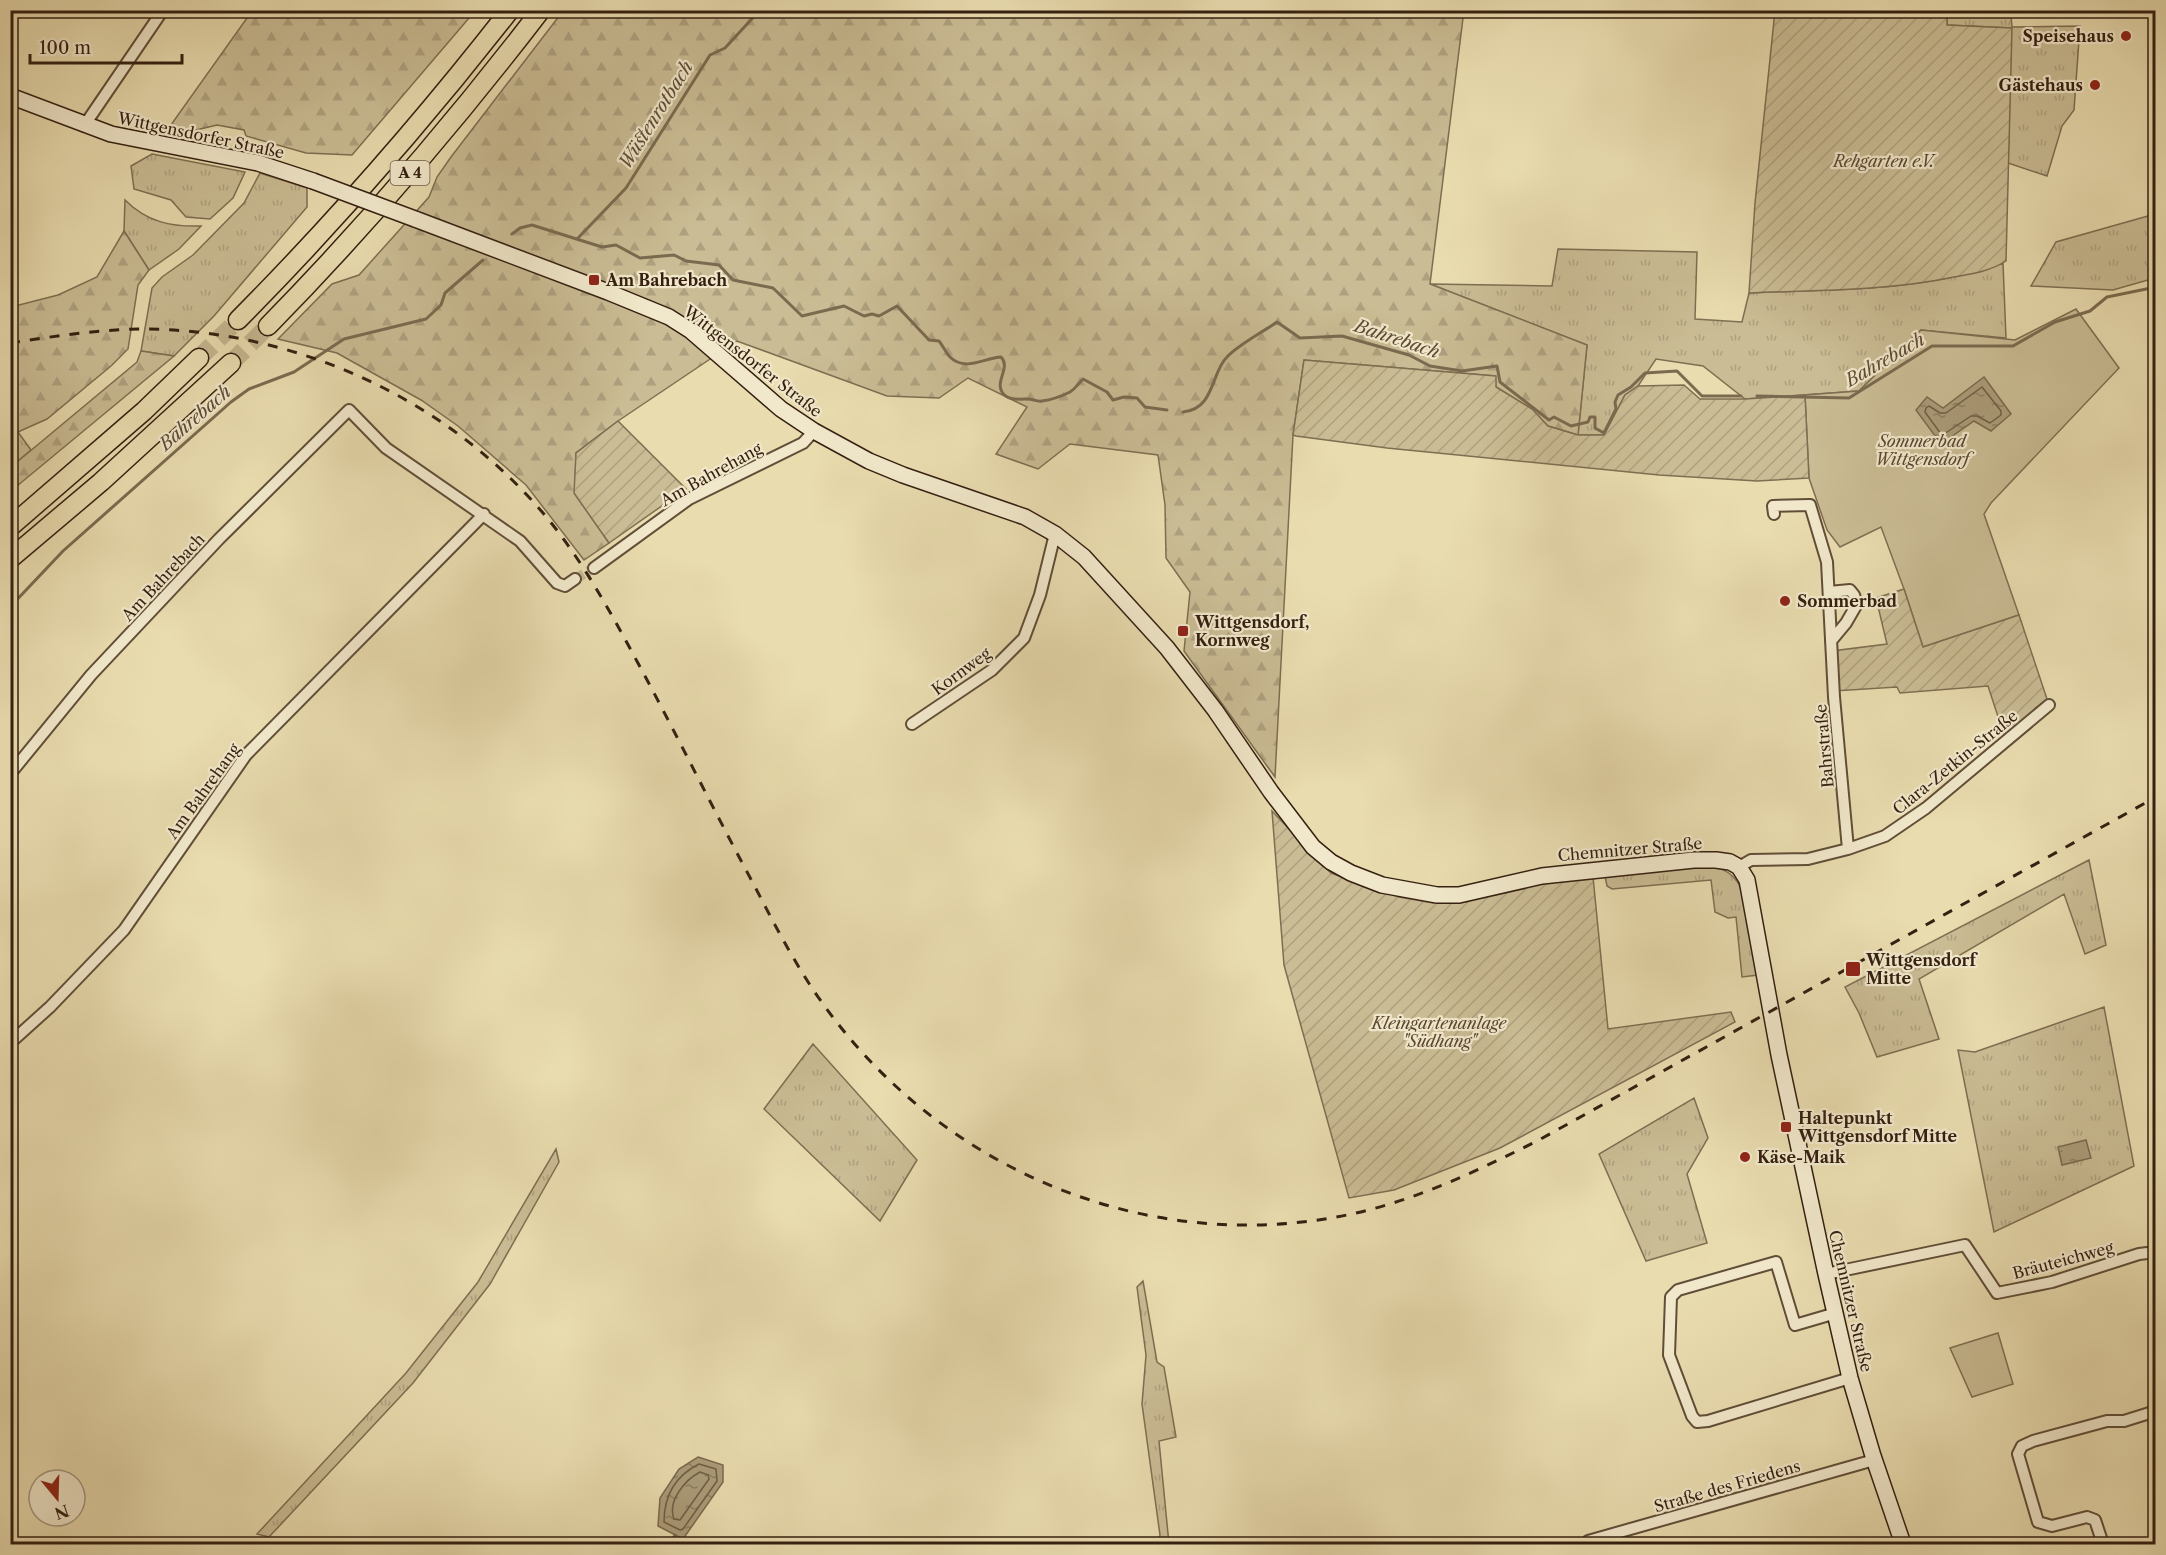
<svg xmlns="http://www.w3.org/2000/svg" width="2166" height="1555" viewBox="0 0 2166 1555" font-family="'Libre Caslon Text',serif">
	<defs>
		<pattern id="grass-tufts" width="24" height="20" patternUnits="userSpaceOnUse" patternTransform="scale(1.5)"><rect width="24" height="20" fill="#cabc94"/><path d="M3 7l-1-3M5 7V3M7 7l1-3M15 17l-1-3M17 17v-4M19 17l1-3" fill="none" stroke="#aea17f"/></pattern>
		<pattern id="forest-firs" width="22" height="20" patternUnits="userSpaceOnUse" patternTransform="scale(1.5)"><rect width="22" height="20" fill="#cabc94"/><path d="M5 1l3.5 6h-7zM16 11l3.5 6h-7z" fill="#aea17f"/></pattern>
		<pattern id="garden-furrows" width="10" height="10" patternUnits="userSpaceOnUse" patternTransform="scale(1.5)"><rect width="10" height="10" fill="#cabc94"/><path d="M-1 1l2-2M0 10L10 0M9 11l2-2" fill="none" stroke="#aea17f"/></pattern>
		<pattern id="water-ripples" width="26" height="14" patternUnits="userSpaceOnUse" patternTransform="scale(1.5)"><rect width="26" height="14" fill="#ab9c79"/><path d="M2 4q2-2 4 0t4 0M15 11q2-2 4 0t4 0" fill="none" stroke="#8c7f62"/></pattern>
	</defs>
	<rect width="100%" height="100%" fill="#e9dcaf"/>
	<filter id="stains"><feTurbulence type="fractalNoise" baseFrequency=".00333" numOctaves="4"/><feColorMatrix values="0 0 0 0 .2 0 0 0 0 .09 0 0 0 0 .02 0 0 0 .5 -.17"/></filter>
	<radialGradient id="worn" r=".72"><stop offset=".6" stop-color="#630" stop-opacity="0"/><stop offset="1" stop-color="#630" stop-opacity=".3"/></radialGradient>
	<!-- grass -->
	<path fill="url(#grass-tufts)" stroke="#7f6e52" stroke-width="1.5" d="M1947 11H2081V14L2011 16 2012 27 2080 26 2074 110 2062 126 2047 176 2008 163 2011 28 1947 25Z
		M152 154 245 172 233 198 210 219 186 217 171 200 134 189 131 166Z
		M260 173 307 188V207L214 316 174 356 141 351 152 288 162 277 193 255 244 203Z
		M125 200C147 222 171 227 201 226L179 249 149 270 124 231Z
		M2155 214V278L2113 290 2031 286 2056 242Z
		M1558 249 1697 252 1695 319 1742 322 1749 293C1833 289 1922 292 2003 263L2006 338 1921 330 1859 391 1745 399 1703 366 1656 359 1638 386 1625 395 1604 435H1578L1587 345 1430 284 1552 286Z
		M11 432H18L31 450 11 467Z
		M2089 860 2106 945 2085 954 2064 894 1919 979 1939 1039 1877 1057 1859 1013 1845 987Z
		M1663 867C1693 867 1731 857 1742 892L1758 975 1742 977 1736 917 1728 918 1715 912 1711 880 1612 889 1607 886 1605 876Z
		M2104 1007 2134 1166 1994 1232 1958 1050 1975 1052Z
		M813 1044 917 1160 880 1221 764 1109Z
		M1694 1098 1708 1138 1687 1174 1707 1243 1646 1261 1599 1154Z
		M556 1149 559 1162 490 1284 413 1383 269 1537 257 1534 406 1373 478 1282Z
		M1143 1281 1157 1362 1164 1367 1176 1437 1159 1441 1169 1544H1158L1160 1535 1142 1404 1146 1355 1137 1287Z"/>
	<!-- forest -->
	<path fill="url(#forest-firs)" stroke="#7f6e52" stroke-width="1.5" d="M1464 10 1430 284 1587 345 1578 435 1548 426 1532 409 1496 387 1495 376 1304 360 1293 435 1275 777 1184 651 1190 592 1166 558 1165 505 1158 455 1070 444 1038 469 996 454 1027 407 968 378 939 398 887 396 737 341 618 421 576 453 575 494 609 543 584 560 526 485 458 426 421 400 337 353 278 339 332 284 359 275 429 197 437 177 451 157 563 11Z
		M252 11V10L475 11 352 155 306 153 246 136 244 130 217 125 192 131 168 129Z
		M124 231 149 270 138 285 128 349 111 366 47 419 18 432H11V307L58 295 97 277Z
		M141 351 174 356 11 491V467L137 362Z"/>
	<!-- park -->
	<path fill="#cabc94" stroke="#7f6e52" stroke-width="1.5" d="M2076 309 2119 368 1991 503 1984 514 2019 615 1923 647 1904 589 1881 527 1840 547 1827 530 1809 478 1805 395 1859 391 1921 330 2015 340Z
		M1998 1333 2013 1384 1972 1397 1950 1348Z"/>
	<!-- garden -->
	<path fill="url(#garden-furrows)" stroke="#7f6e52" stroke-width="1.5" d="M1775 11H1947V25L2012 28 2006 261C1991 271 1971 274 1954 277 1887 291 1817 290 1749 293L1755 203Z
		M1304 360 1496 376V387L1532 409 1548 426 1578 435H1604L1625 395 1638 386 1684 385 1700 399H1745L1805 395 1809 478 1757 481 1659 475 1387 448 1296 436 1293 435Z
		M618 421 686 489 609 543 574 493 576 453Z
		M1904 589 1923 647 2019 615 2049 705 2006 741 1988 686 1900 693 1897 687 1834 691 1832 651 1887 644 1876 598Z
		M1272 811 1331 873 1399 897 1433 903 1474 899 1536 883 1593 877 1608 1029 1731 1012 1735 1022 1500 1148 1394 1190 1349 1198 1284 965Z"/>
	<!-- water -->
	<path fill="url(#water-ripples)" stroke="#7b6a4f" stroke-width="1.5" d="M1984 377 2011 414 1991 431 1974 421 1941 444 1916 410 1927 397 1943 408Z
		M2086 1140 2091 1158 2062 1165 2058 1147Z
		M698 1457 723 1465V1482L683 1539 658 1526 660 1498 679 1469Z"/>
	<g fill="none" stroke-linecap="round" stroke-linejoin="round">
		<!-- shore -->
		<path stroke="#705e45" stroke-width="1.5" d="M1982 387 2001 411V415L1990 423 1977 416H1971L1944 434H1941L1925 412 1926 408 1929 406 1940 413H1946Z
			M699 1464 716 1469 717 1481 683 1529 680 1530 664 1522C664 1495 675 1476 699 1464Z
			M700 1472 708 1475 709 1479 680 1520 674 1519C667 1501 685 1480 700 1472Z"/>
		<!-- stream -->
		<path stroke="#7b6a4f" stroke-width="3" d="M512 234 520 228 532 225 602 247 616 245 640 258 674 255 686 261 719 265 733 280 773 288 802 316 844 306 864 316 872 314 879 316 897 306 929 340 939 341C943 346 946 353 950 357 965 372 984 358 1001 357 1011 367 995 381 1002 392 1007 401 1020 399 1028 399 1033 399 1037 402 1042 401 1050 400 1062 396 1070 392 1075 389 1079 383 1083 379L1107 392 1113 400 1124 397 1137 398 1145 407 1167 410
			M578 238 626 188 710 55 725 48 760 10
			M1757 396 1849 398 1932 346H2013L2055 322 2090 311 2107 297 2156 287
			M1183 412C1215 409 1211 372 1227 357 1238 345 1263 332 1277 322L1300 338 1342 336 1409 355 1430 366 1462 371 1497 366 1500 382 1549 420 1554 417 1571 426 1588 422 1590 417H1595V428L1604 433 1616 409 1615 402 1618 395 1631 387 1645 373 1677 371 1702 396H1741
			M10 607 63 551 231 402 249 389 294 372 344 339 426 319 441 305 445 293 483 260
			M671 1544 675 1535"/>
		<!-- street-tunnel -->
		<path stroke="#c5b68f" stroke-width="10" stroke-dasharray="10 5" stroke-linecap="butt" d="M575 579 594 568"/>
		<!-- highway-tunnel -->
		<path stroke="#c5b68f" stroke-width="18" stroke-dasharray="18 9" stroke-linecap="butt" d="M199 358 238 320
			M231 363 268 326"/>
		<defs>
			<path id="street" d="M84 126 163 10
				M1774 514 1773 506 1810 505 1827 562 1834 697 1848 849
				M594 568 689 499 803 443 814 431
				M1829 592 1850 590 1854 595 1857 604 1846 623 1831 641
				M912 724 992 670 1024 638 1040 595 1055 534
				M10 774 91 675 219 539 349 410 386 448 520 541 557 583 565 586 575 579
				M1739 867 1751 860 1808 859 1848 849 1885 836 1926 808 2049 705
				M10 1043 50 1007 124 930 246 755 484 514
				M1826 1274 1965 1245 1997 1293 2052 1282 2139 1254 2156 1252
				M1836 1313 1795 1325 1776 1262 1678 1290 1671 1297 1669 1355 1692 1416 1697 1422 1708 1421 1850 1378
				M1588 1541 1874 1460
				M2103 1544 2095 1520 2087 1517 2052 1526 2038 1522 2018 1454 2022 1446 2033 1441 2107 1421H2124L2156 1411"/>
			<path id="secondary" d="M10 96 111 134 258 163 313 181
				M415 219 608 292 669 317 691 331 781 409 814 431 869 461 903 475 1025 517 1055 534 1084 557 1167 648 1215 710 1271 792 1313 847 1331 862 1351 873 1382 885 1437 895H1459L1542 876 1694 860H1716L1730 862 1739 867 1747 880 1779 1055 1826 1274 1850 1378 1873 1456 1903 1544"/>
			<path id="highway" d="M238 320C335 222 425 119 510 10
				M268 326C366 226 456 121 541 10
				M10 527 144 411 199 358
				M10 559 101 482 231 363"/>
		</defs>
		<!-- street casing -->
		<use href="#street" stroke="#614e38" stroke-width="14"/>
		<!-- secondary casing -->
		<use href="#secondary" stroke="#341f11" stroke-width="18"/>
		<!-- highway casing -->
		<use href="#highway" stroke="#341f11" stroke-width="21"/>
		<!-- street -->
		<use href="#street" stroke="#f1e8cb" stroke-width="10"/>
		<!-- secondary -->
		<use href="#secondary" stroke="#f1e8cb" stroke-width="15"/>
		<!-- highway -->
		<use href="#highway" stroke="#e9dcaf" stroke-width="18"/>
		<!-- rail -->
		<path stroke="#341f11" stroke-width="3" stroke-dasharray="10 10" stroke-linecap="butt" d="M10 343C56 336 101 329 147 329 289 331 428 391 525 493 574 544 606 604 639 665 678 737 714 811 753 883 768 912 783 941 800 969 913 1156 1131 1259 1347 1215 1415 1201 1477 1171 1539 1140L2156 797"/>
		<defs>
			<path id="secondary-bridge" d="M313 181 415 219"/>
		</defs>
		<!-- secondary-bridge casing -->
		<use href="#secondary-bridge" stroke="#341f11" stroke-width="18" stroke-linecap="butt"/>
		<!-- secondary-bridge -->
		<use href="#secondary-bridge" stroke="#f1e8cb" stroke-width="15"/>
	</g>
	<!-- markers -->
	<g fill="#8f2418" stroke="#f1e8cb" stroke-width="2">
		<circle cx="2126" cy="36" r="6"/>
		<circle cx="2095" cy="85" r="6"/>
		<rect x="588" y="274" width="12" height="12" rx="3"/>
		<circle cx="1785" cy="601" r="6"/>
		<rect x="1177" y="625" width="12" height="12" rx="3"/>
		<rect x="1845" y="961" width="16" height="16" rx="3"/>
		<rect x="1780" y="1121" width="12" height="12" rx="3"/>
		<circle cx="1745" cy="1157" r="6"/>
	</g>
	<g text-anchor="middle" stroke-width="4.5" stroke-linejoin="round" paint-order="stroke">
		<!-- shield labels -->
		<rect fill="#f1e8cb" stroke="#6d5b49" stroke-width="1.5" x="390.5" y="161" width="39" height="24" rx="4.5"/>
		<g font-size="15" font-weight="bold" fill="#341f11">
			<text x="410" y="178">A 4</text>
		</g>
		<!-- poi labels -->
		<g font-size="16" font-weight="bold" fill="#341f11" stroke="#f1e8cb" text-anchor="start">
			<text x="2114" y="42" text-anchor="end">Speisehaus</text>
			<text x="2083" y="91" text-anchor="end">Gästehaus</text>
			<text x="606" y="286">Am Bahrebach</text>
			<text x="1797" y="607">Sommerbad</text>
			<text x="1195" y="628">Wittgensdorf,<tspan x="1195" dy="18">Kornweg</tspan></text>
			<text x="1866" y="966">Wittgensdorf<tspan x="1866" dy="18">Mitte</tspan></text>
			<text x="1798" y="1124">Haltepunkt<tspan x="1798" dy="18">Wittgensdorf Mitte</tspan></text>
			<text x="1757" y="1163">Käse-Maik</text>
		</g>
		<!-- street labels -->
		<g font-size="16" fill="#341f11" stroke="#f1e8cb">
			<text transform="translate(201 135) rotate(12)" y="6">Wittgensdorfer Straße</text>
			<text transform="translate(753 361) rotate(38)" y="6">Wittgensdorfer Straße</text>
			<text transform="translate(711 474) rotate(-29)" y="6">Am Bahrehang</text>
			<text transform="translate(163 577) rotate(-47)" y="6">Am Bahrebach</text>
			<text transform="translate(961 671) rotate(-36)" y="6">Kornweg</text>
			<text transform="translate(1824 746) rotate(-95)" y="6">Bahrstraße</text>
			<text transform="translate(1955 762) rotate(-39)" y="6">Clara-Zetkin-Straße</text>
			<text transform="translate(203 791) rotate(-54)" y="6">Am Bahrehang</text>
			<text transform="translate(1630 849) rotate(-5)" y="6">Chemnitzer Straße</text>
			<text transform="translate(2063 1260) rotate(-15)" y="6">Bräuteichweg</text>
			<text transform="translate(1851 1301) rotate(77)" y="6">Chemnitzer Straße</text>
			<text transform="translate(1727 1486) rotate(-16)" y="6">Straße des Friedens</text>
		</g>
		<!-- park labels -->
		<g font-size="16" font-style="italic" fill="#5a4632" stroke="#f1e8cb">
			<text x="1884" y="167">Rehgarten e.V.</text>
			<text x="1922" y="447">Sommerbad<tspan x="1922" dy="18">Wittgensdorf</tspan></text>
			<text x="1439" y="1029">Kleingartenanlage<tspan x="1439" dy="18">"Südhang"</tspan></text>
		</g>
		<!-- water labels -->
		<g font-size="18" font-style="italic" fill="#5e4b35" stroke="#f1e8cb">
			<text transform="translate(656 115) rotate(-58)" y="6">Wüstenrotbach</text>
			<text transform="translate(1397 339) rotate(18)" y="6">Bahrebach</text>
			<text transform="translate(1885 360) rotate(-30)" y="6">Bahrebach</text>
			<text transform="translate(195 418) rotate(-41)" y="6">Bahrebach</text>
		</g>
	</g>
	<!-- margin -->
	<rect width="2166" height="1555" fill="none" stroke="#e9dcaf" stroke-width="36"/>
	<rect x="12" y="12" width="2142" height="1531" fill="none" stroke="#341f11" stroke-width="3"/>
	<rect x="18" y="18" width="2130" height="1519" fill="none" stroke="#341f11" stroke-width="1.5"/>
	<!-- north arrow -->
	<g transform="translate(57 1498) rotate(161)"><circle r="28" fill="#f1e8cb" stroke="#a59881" stroke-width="1.5"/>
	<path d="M0-4.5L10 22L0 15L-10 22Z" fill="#8f2418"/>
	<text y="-9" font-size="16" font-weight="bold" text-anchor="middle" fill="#341f11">N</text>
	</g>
	<!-- scale -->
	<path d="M30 54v9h152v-9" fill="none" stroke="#341f11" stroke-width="3"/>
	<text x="39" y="54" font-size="18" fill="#341f11" stroke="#f1e8cb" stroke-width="4.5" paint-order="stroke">100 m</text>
	<rect width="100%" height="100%" filter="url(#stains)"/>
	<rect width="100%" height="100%" fill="url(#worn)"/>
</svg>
